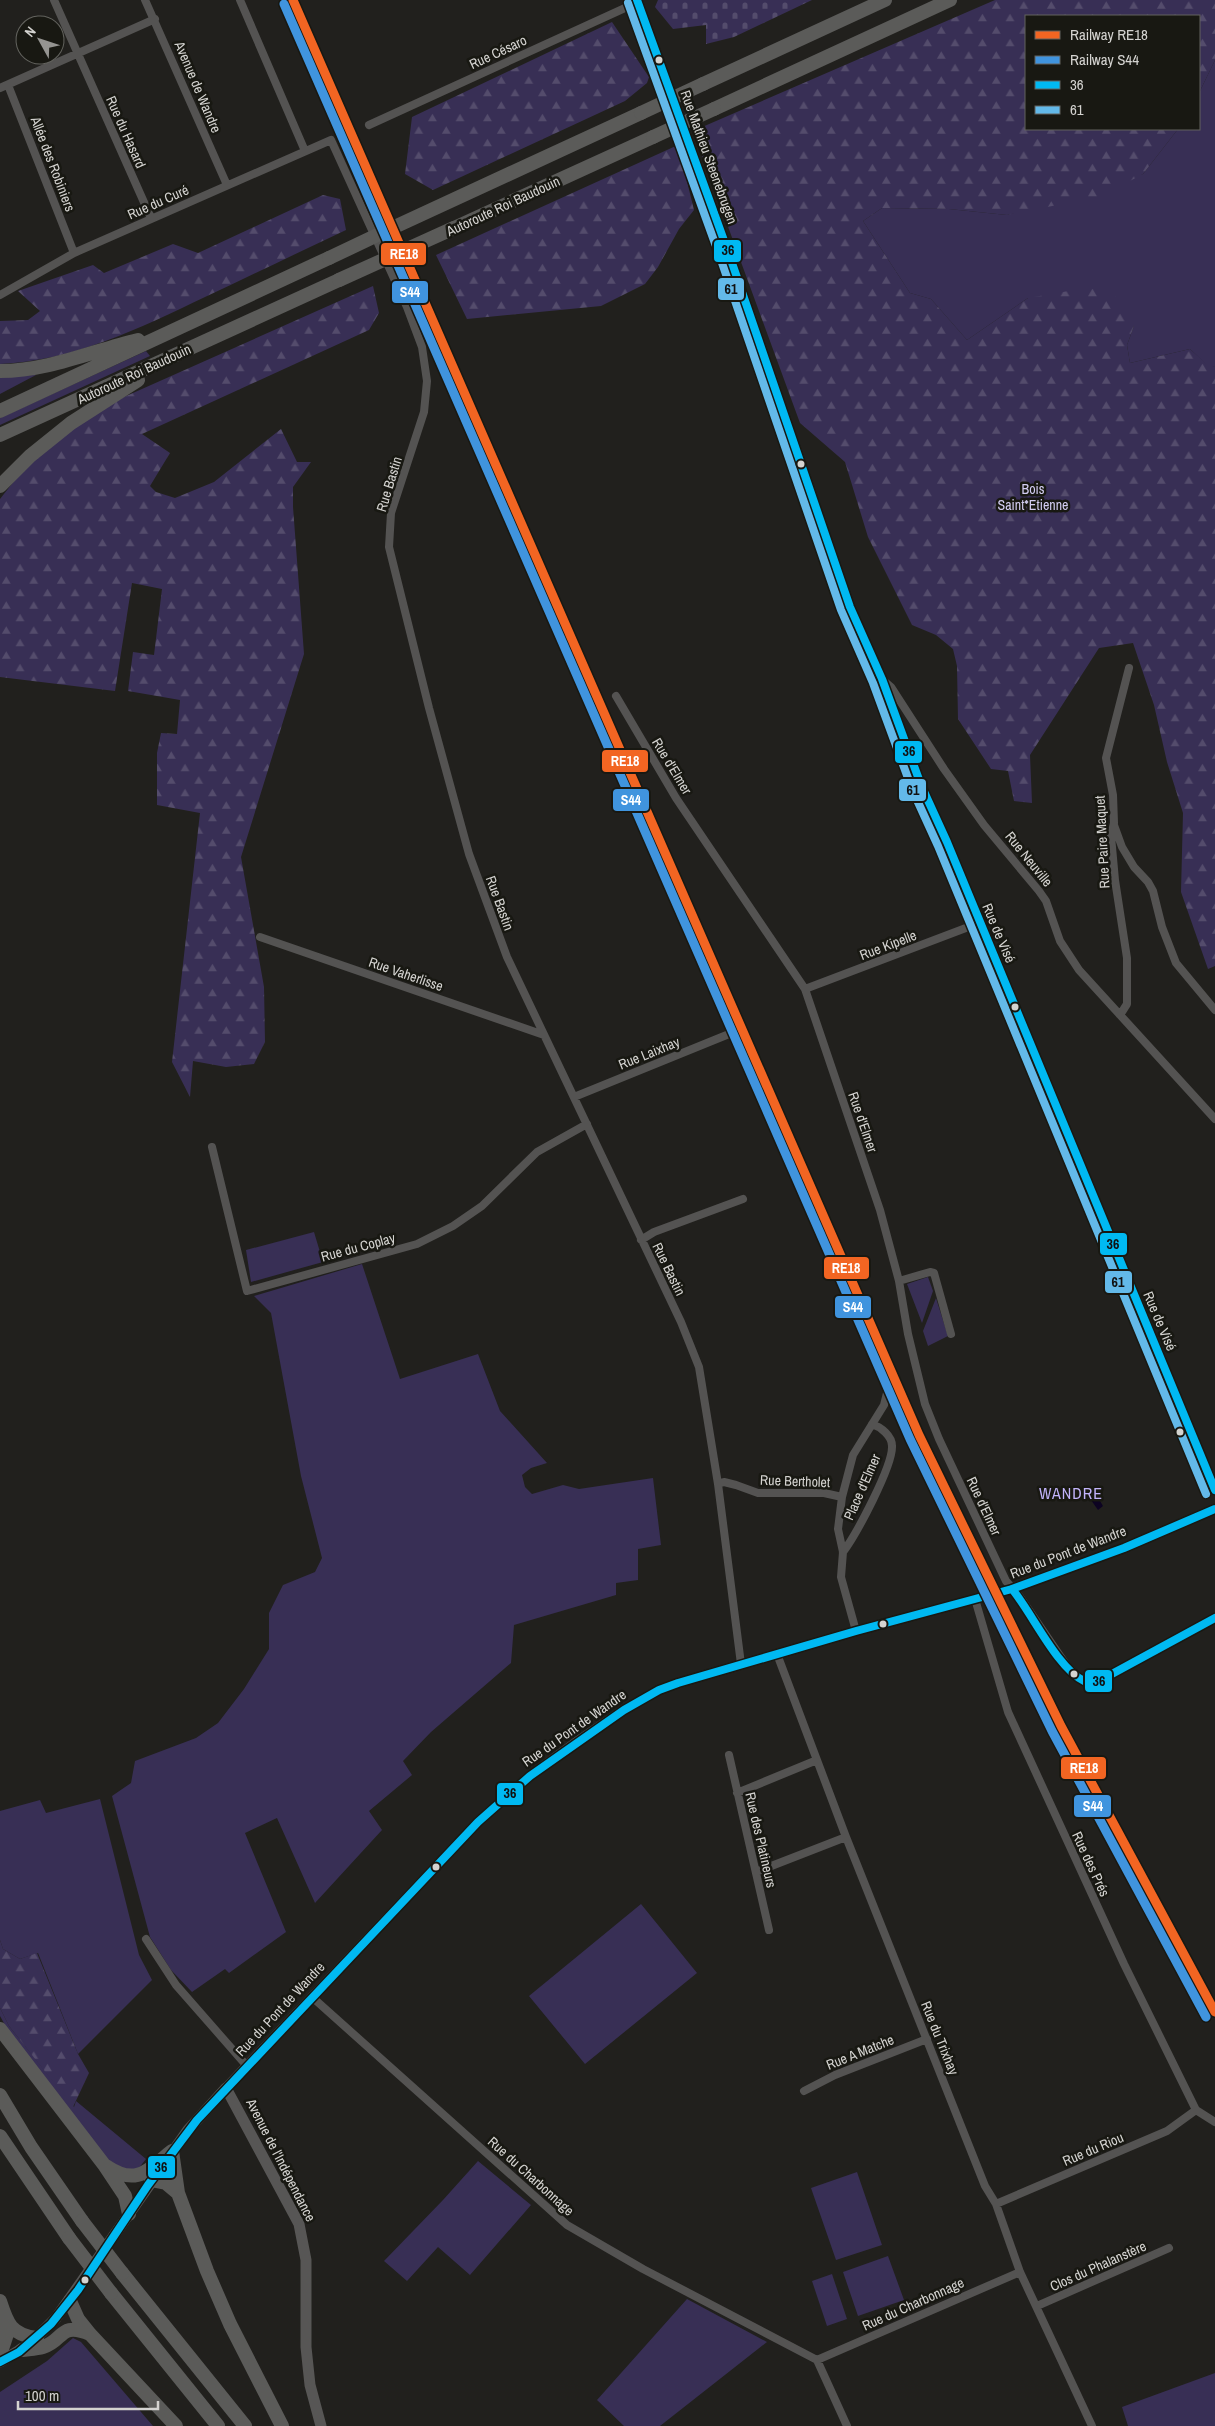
<svg xmlns="http://www.w3.org/2000/svg" width="1215" height="2426" viewBox="0 0 1215 2426" font-family="'Archivo Narrow',sans-serif">
	<defs>
		<pattern id="forest-firs" width="22" height="20" patternUnits="userSpaceOnUse" patternTransform="scale(1.25)"><rect width="22" height="20" fill="#382f55"/><path d="M5 1l3.5 6h-7zM16 11l3.5 6h-7z" fill="#544c6c"/></pattern>
		<pattern id="cemetery-stones" width="16" height="16" patternUnits="userSpaceOnUse" patternTransform="scale(1.25)"><rect width="16" height="16" fill="#382f55"/><path d="M2 7V4a2 2 0 0 1 4 0v3zM10 15v-3a2 2 0 0 1 4 0v3z" fill="#544c6c"/></pattern>
	</defs>
	<rect width="100%" height="100%" fill="#21201d"/>
	<!-- green -->
	<path fill="#382f55" d="M1215 60V366L1210 368 1190 349 1130 363 1127 345 1134 326 1028 298 967 340 931 299 910 293 863 221 882 208 949 209 1007 215 1143 174 1178 129H1199V93Z
		M146 351 150 356 0 425V418Z
		M36 375 0 394V376Z
		M314 1232 323 1262 251 1282 246 1250Z
		M362 1264 400 1379 478 1354 500 1411 547 1463 531 1468 522 1475 525 1487 532 1494 563 1485 579 1489 653 1478 661 1545 638 1549V1580L616 1583V1595L514 1625 511 1663 431 1732 403 1761 412 1775 369 1811 382 1830 315 1903 277 1818 245 1833 286 1932 229 1973 225 1969 192 1992 171 1970 150 1937 112 1796 131 1783 135 1761 196 1738 218 1723 244 1689 269 1649V1613L283 1585 315 1572 322 1558 301 1476 271 1313 254 1296Z
		M928 1277 933 1291 922 1323 907 1284Z
		M936 1298 948 1336 928 1346 923 1331Z
		M100 1799 139 1955 152 1980 78 2054 38 1953 20 1959 3 1949 0 1940V1811L40 1800 46 1813Z
		M641 1904 697 1973 585 2064 529 1996Z
		M0 2008 9 2026 74 2107 76 2101 146 2159 134 2174 111 2165 10 2034 0 2016Z
		M478 2161 531 2205 470 2275 438 2247 407 2281 384 2261 443 2200Z
		M857 2172 882 2245 836 2260 811 2188Z
		M888 2256 904 2300 858 2316 843 2272Z
		M832 2274 847 2319 827 2326 812 2281Z
		M687 2299 767 2342 660 2426H624L597 2400Z
		M73 2338 81 2342 153 2426H0V2392L47 2361Z
		M1215 2373V2426H1128L1122 2407Z"/>
	<!-- forest -->
	<path fill="url(#forest-firs)" d="M995 0H1215V60L1199 93V16H1026V129H1178L1143 174 1102 196 1007 215 949 209 882 208 863 221 910 293 931 299 967 340 1028 298 1086 288 1110 291 1131 311 1134 326 1127 345 1130 363 1190 349 1210 367 1215 366V966L1208 969 1181 892 1183 813 1167 762 1154 705 1133 643 1099 648 1030 755 1032 803 1014 801 1008 771 991 769 958 719 957 666 953 649 936 635 912 625 868 537 845 462 800 423 693 131Z
		M612 22 649 77 647 83 625 101 433 190 405 174 412 117Z
		M678 145 694 210 679 229 658 267 645 284 601 306 467 319 436 255Z
		M323 195 340 199 346 230C299 252 252 275 205 297 140 328 73 361 0 364V321L28 320 40 311 18 291 93 265 104 273 173 244 198 253Z
		M373 286 379 313 369 330 142 434 170 453 150 486 156 492 175 498 214 482 281 429 297 462H311L293 487V507L304 654 241 857 264 987 265 1042 254 1064 226 1067 193 1061 190 1097 172 1062 200 813 157 805V753L161 733 177 734 180 700 128 691 133 652 154 655 162 589 132 583 115 691 0 677V499L22 471 79 422 124 397Z
		M0 1940 3 1949 20 1959 37 1953 78 2054 89 2073 73 2107 9 2026 0 2008Z"/>
	<!-- cemetery -->
	<path fill="url(#cemetery-stones)" d="M658 0H812L734 37 706 44V25L673 29 655 7Z"/>
	<!-- water -->
	<path fill="#0d0322" d="M1097 1496 1103 1506 1098 1510 1091 1500Z"/>
	<g fill="none" stroke-linecap="round" stroke-linejoin="round">
		<!-- minor -->
		<path stroke="#545352" stroke-width="8" d="M54 0 151 218
			M145 0 227 185
			M240 0 305 151
			M8 85 74 253
			M0 88 155 19
			M369 125 638 2
			M0 295 74 253 331 140 407 307 422 347 427 381 424 412 391 513 389 547 429 708 469 854 507 957 681 1322 699 1367 718 1484 741 1664
			M884 681 891 687 944 769 984 825 1039 891 1046 901 1060 941 1079 970 1215 1119
			M616 696 676 798 805 989 880 1210 899 1281 908 1334 925 1404 939 1439 1006 1581 1020 1597 1067 1666 1081 1679 1090 1683 1099 1681 1215 1618
			M1114 825 1122 847 1134 867 1148 882 1153 891 1162 927 1176 963 1215 1010
			M260 937 544 1035
			M805 989 979 923
			M1120 1015 1127 1004V958L1115 880 1111 836 1114 823 1113 795 1106 758 1129 668
			M574 1097 734 1032
			M212 1147 247 1291 417 1244 453 1226 482 1206 537 1152 587 1124
			M641 1240 654 1232 743 1199
			M899 1281 930 1272 934 1273 951 1334
			M718 1484 724 1482 736 1485 758 1493H824L842 1497
			M843 1552C856 1535 893 1466 892 1446 892 1436 881 1427 872 1424
			M975 1599 1008 1712 1124 1964 1196 2110 1215 2122
			M856 1631 841 1577 843 1552 838 1529 842 1497 853 1455 884 1405 888 1389 875 1359
			M777 1654 846 1837 985 2186 996 2204 1020 2272 1092 2426
			M729 1755 769 1930
			M737 1793 817 1760
			M756 1872 846 1837
			M146 1939 176 1985 247 2066
			M312 1997 567 2225 643 2269 817 2360 847 2426
			M804 2091 835 2075 927 2039
			M996 2204 1167 2131 1196 2110
			M1037 2306 1169 2248
			M817 2360 1020 2272"/>
		<!-- tertiary -->
		<path stroke="#545352" stroke-width="10" d="M637 0 730 257 850 607 882 679 921 785 947 842 1215 1490
			M226 2088 478 1822 530 1776 575 1743 624 1710 659 1690 678 1683 856 1631 1012 1589 1124 1548 1215 1509"/>
		<!-- secondary -->
		<path stroke="#575655" stroke-width="11" d="M0 2362 30 2344 56 2318 188 2130 226 2088 299 2224 306 2260V2347L310 2385 321 2426"/>
		<!-- motorway -->
		<path stroke="#5b5b59" stroke-width="14" d="M703 84 885 0
			M714 109 950 0
			M454 228 653 137
			M390 229 641 113
			M0 371C48 371 92 351 138 340
			M0 411 329 258
			M0 435 339 280
			M0 486 30 456 71 423 138 380
			M0 2029 105 2166 125 2196 129 2214
			M0 2095 31 2147 82 2221
			M0 2136 69 2238
			M172 2151 178 2193 207 2271 230 2324 282 2426
			M106 2166C137 2187 148 2170 172 2151
			M151 2180 166 2183 178 2193
			M122 2273 245 2426
			M111 2293 218 2426
			M0 2301C7 2323 11 2335 37 2338
			M70 2301 78 2319 90 2334 176 2426
			M22 2350C29 2349 36 2349 43 2347 64 2341 59 2321 90 2334
			M0 2355 6 2337 7 2322"/>
		<!-- motorway-bridge -->
		<path stroke="#5b5b59" stroke-width="14" d="M641 113 703 84
			M653 137 714 109
			M329 258 390 229
			M339 280 454 228
			M82 2221 122 2273
			M69 2238 111 2293"/>
		<defs>
			<path id="bus-1" d="M637 0 730 257 850 607 882 679 921 785 947 842 1215 1490
				M1012 1589C1032 1613 1057 1668 1084 1681 1089 1683 1094 1682 1099 1681L1215 1618
				M0 2362 19 2352 51 2324 78 2290 148 2185 197 2120 478 1822 530 1776 624 1710 659 1690 678 1683 856 1631 1012 1589 1124 1548 1215 1509"/>
			<path id="bus-2" d="M628 3 721 260 841 610 873 683 912 789 938 846 1206 1494"/>
		</defs>
		<!-- bus-1 casing -->
		<use href="#bus-1" stroke="#181812" stroke-width="11"/>
		<!-- bus-2 casing -->
		<use href="#bus-2" stroke="#181812" stroke-width="11"/>
		<!-- bus-1 -->
		<use href="#bus-1" stroke="#00b9f2" stroke-width="8"/>
		<!-- bus-2 -->
		<use href="#bus-2" stroke="#63b9e9" stroke-width="8"/>
		<defs>
			<path id="rail-1" d="M293 0 919 1435 1061 1726 1215 2012"/>
			<path id="rail-2" d="M284 4 910 1439 1052 1731 1206 2017"/>
		</defs>
		<!-- rail-1 casing -->
		<use href="#rail-1" stroke="#181812" stroke-width="12"/>
		<!-- rail-2 casing -->
		<use href="#rail-2" stroke="#181812" stroke-width="12"/>
		<!-- rail-1 -->
		<use href="#rail-1" stroke="#f26522" stroke-width="9"/>
		<!-- rail-2 -->
		<use href="#rail-2" stroke="#4094de" stroke-width="9"/>
	</g>
	<!-- markers -->
	<g fill="#d4d3d0" stroke="#181812" stroke-width="2">
		<circle cx="659" cy="60" r="4.5"/>
		<circle cx="801" cy="464" r="4.5"/>
		<circle cx="1015" cy="1007" r="4.5"/>
		<circle cx="1180" cy="1432" r="4.5"/>
		<circle cx="883" cy="1624" r="4.5"/>
		<circle cx="1074" cy="1674" r="4.5"/>
		<circle cx="436" cy="1867" r="4.5"/>
		<circle cx="85" cy="2280" r="4.5"/>
	</g>
	<g text-anchor="middle" stroke-width="5" stroke-linejoin="round" paint-order="stroke">
		<!-- street labels -->
		<g font-size="14" fill="#d4d3d0" stroke="#181812">
			<text transform="translate(498 52) rotate(-25)" y="5">Rue Césaro</text>
			<text transform="translate(198 87) rotate(67)" y="5">Avenue de Wandre</text>
			<text transform="translate(126 132) rotate(66)" y="5">Rue du Hasard</text>
			<text transform="translate(709 157) rotate(70)" y="5">Rue Mathieu Steenebrugen</text>
			<text transform="translate(53 164) rotate(69)" y="5">Allée des Robiniers</text>
			<text transform="translate(158 202) rotate(-24)" y="5">Rue du Curé</text>
			<text transform="translate(503 206) rotate(-25)" y="5">Autoroute Roi Baudouin</text>
			<text transform="translate(134 374) rotate(-25)" y="5">Autoroute Roi Baudouin</text>
			<text transform="translate(389 484) rotate(-73)" y="5">Rue Bastin</text>
			<text transform="translate(672 766) rotate(59)" y="5">Rue d'Elmer</text>
			<text transform="translate(1102 842) rotate(-93)" y="5">Rue Paire Maquet</text>
			<text transform="translate(1029 859) rotate(51)" y="5">Rue Neuville</text>
			<text transform="translate(500 903) rotate(70)" y="5">Rue Bastin</text>
			<text transform="translate(999 933) rotate(67)" y="5">Rue de Visé</text>
			<text transform="translate(888 945) rotate(-21)" y="5">Rue Kipelle</text>
			<text transform="translate(406 974) rotate(19)" y="5">Rue Vaherlisse</text>
			<text transform="translate(649 1053) rotate(-22)" y="5">Rue Laixhay</text>
			<text transform="translate(863 1122) rotate(71)" y="5">Rue d'Elmer</text>
			<text transform="translate(358 1247) rotate(-15)" y="5">Rue du Coplay</text>
			<text transform="translate(669 1269) rotate(64)" y="5">Rue Bastin</text>
			<text transform="translate(1160 1321) rotate(67)" y="5">Rue de Visé</text>
			<text transform="translate(795 1481) rotate(2)" y="5">Rue Bertholet</text>
			<text transform="translate(862 1487) rotate(-66)" y="5">Place d'Elmer</text>
			<text transform="translate(984 1506) rotate(65)" y="5">Rue d'Elmer</text>
			<text transform="translate(1068 1552) rotate(-21)" y="5">Rue du Pont de Wandre</text>
			<text transform="translate(574 1728) rotate(-35)" y="5">Rue du Pont de Wandre</text>
			<text transform="translate(761 1840) rotate(77)" y="5">Rue des Platineurs</text>
			<text transform="translate(1091 1864) rotate(65)" y="5">Rue des Prés</text>
			<text transform="translate(280 2009) rotate(-47)" y="5">Rue du Pont de Wandre</text>
			<text transform="translate(940 2038) rotate(68)" y="5">Rue du Trixhay</text>
			<text transform="translate(860 2052) rotate(-22)" y="5">Rue A Matche</text>
			<text transform="translate(1093 2149) rotate(-23)" y="5">Rue du Riou</text>
			<text transform="translate(281 2160) rotate(63)" y="5">Avenue de l'Indépendance</text>
			<text transform="translate(531 2176) rotate(42)" y="5">Rue du Charbonnage</text>
			<text transform="translate(1098 2266) rotate(-24)" y="5">Clos du Phalanstère</text>
			<text transform="translate(913 2304) rotate(-24)" y="5">Rue du Charbonnage</text>
		</g>
		<!-- park labels -->
		<g font-size="14" fill="#d3cdf1" stroke="#181812">
			<text x="1033" y="494">Bois<tspan x="1033" dy="16">Saint*Etienne</tspan></text>
		</g>
		<!-- quarter labels -->
		<g font-size="16" letter-spacing="1" fill="#c2b4fb" stroke="#181812">
			<text x="1071" y="1499">WANDRE</text>
		</g>
	</g>
	<g stroke="#181812" stroke-width="2">
		<rect x="713" y="239" width="29" height="24" rx="5" fill="#00b9f2"/>
		<rect x="380" y="242" width="47" height="24" rx="5" fill="#f26522"/>
		<rect x="717" y="277" width="28" height="24" rx="5" fill="#63b9e9"/>
		<rect x="391" y="280" width="38" height="24" rx="5" fill="#4094de"/>
		<rect x="894" y="740" width="29" height="24" rx="5" fill="#00b9f2"/>
		<rect x="601" y="749" width="48" height="24" rx="5" fill="#f26522"/>
		<rect x="898" y="778" width="29" height="24" rx="5" fill="#63b9e9"/>
		<rect x="612" y="788" width="38" height="24" rx="5" fill="#4094de"/>
		<rect x="1099" y="1232" width="29" height="24" rx="5" fill="#00b9f2"/>
		<rect x="823" y="1256" width="47" height="24" rx="5" fill="#f26522"/>
		<rect x="1104" y="1270" width="29" height="24" rx="5" fill="#63b9e9"/>
		<rect x="834" y="1295" width="38" height="24" rx="5" fill="#4094de"/>
		<rect x="1084" y="1669" width="29" height="24" rx="5" fill="#00b9f2"/>
		<rect x="1060" y="1756" width="47" height="24" rx="5" fill="#f26522"/>
		<rect x="496" y="1782" width="28" height="24" rx="5" fill="#00b9f2"/>
		<rect x="1073" y="1794" width="39" height="24" rx="5" fill="#4094de"/>
		<rect x="147" y="2155" width="29" height="24" rx="5" fill="#00b9f2"/>
	</g>
	<g font-size="14" text-anchor="middle" font-weight="bold" fill="#fff">
		<text x="404" y="259">RE18</text>
		<text x="410" y="297">S44</text>
		<text x="625" y="766">RE18</text>
		<text x="631" y="805">S44</text>
		<text x="846" y="1273">RE18</text>
		<text x="853" y="1312">S44</text>
		<text x="1084" y="1773">RE18</text>
		<text x="1093" y="1811">S44</text>
	</g>
	<g font-size="14" text-anchor="middle" font-weight="bold" fill="#111">
		<text x="728" y="255">36</text>
		<text x="731" y="294">61</text>
		<text x="909" y="756">36</text>
		<text x="913" y="795">61</text>
		<text x="1113" y="1249">36</text>
		<text x="1118" y="1287">61</text>
		<text x="1099" y="1686">36</text>
		<text x="510" y="1798">36</text>
		<text x="161" y="2172">36</text>
	</g>
	<!-- legend -->
	<rect x="1025" y="15" width="175" height="115" fill="#181812" stroke="#63635e"/>
	<rect x="1035" y="31" width="25" height="8" fill="#f26522" stroke="#63635e"/>
	<text x="1070" y="40" font-size="15" fill="#d4d3d0">Railway RE18</text>
	<rect x="1035" y="56" width="25" height="8" fill="#4094de" stroke="#63635e"/>
	<text x="1070" y="65" font-size="15" fill="#d4d3d0">Railway S44</text>
	<rect x="1035" y="81" width="25" height="8" fill="#00b9f2" stroke="#63635e"/>
	<text x="1070" y="90" font-size="15" fill="#d4d3d0">36</text>
	<rect x="1035" y="106" width="25" height="8" fill="#63b9e9" stroke="#63635e"/>
	<text x="1070" y="115" font-size="15" fill="#d4d3d0">61</text>
	<!-- north arrow -->
	<g transform="translate(40 40) rotate(310)"><circle r="24" fill="#181812" stroke="#63635e"/>
	<path d="M0-4L9 19L0 12L-9 19Z" fill="#959491"/>
	<text y="-8" font-size="14" font-weight="bold" text-anchor="middle" fill="#d4d3d0">N</text>
	</g>
	<!-- scale -->
	<path d="M18 2401v8h140v-8" fill="none" stroke="#d4d3d0" stroke-width="2.5"/>
	<text x="25" y="2401" font-size="15" fill="#d4d3d0" stroke="#181812" stroke-width="4" paint-order="stroke">100 m</text>
</svg>
